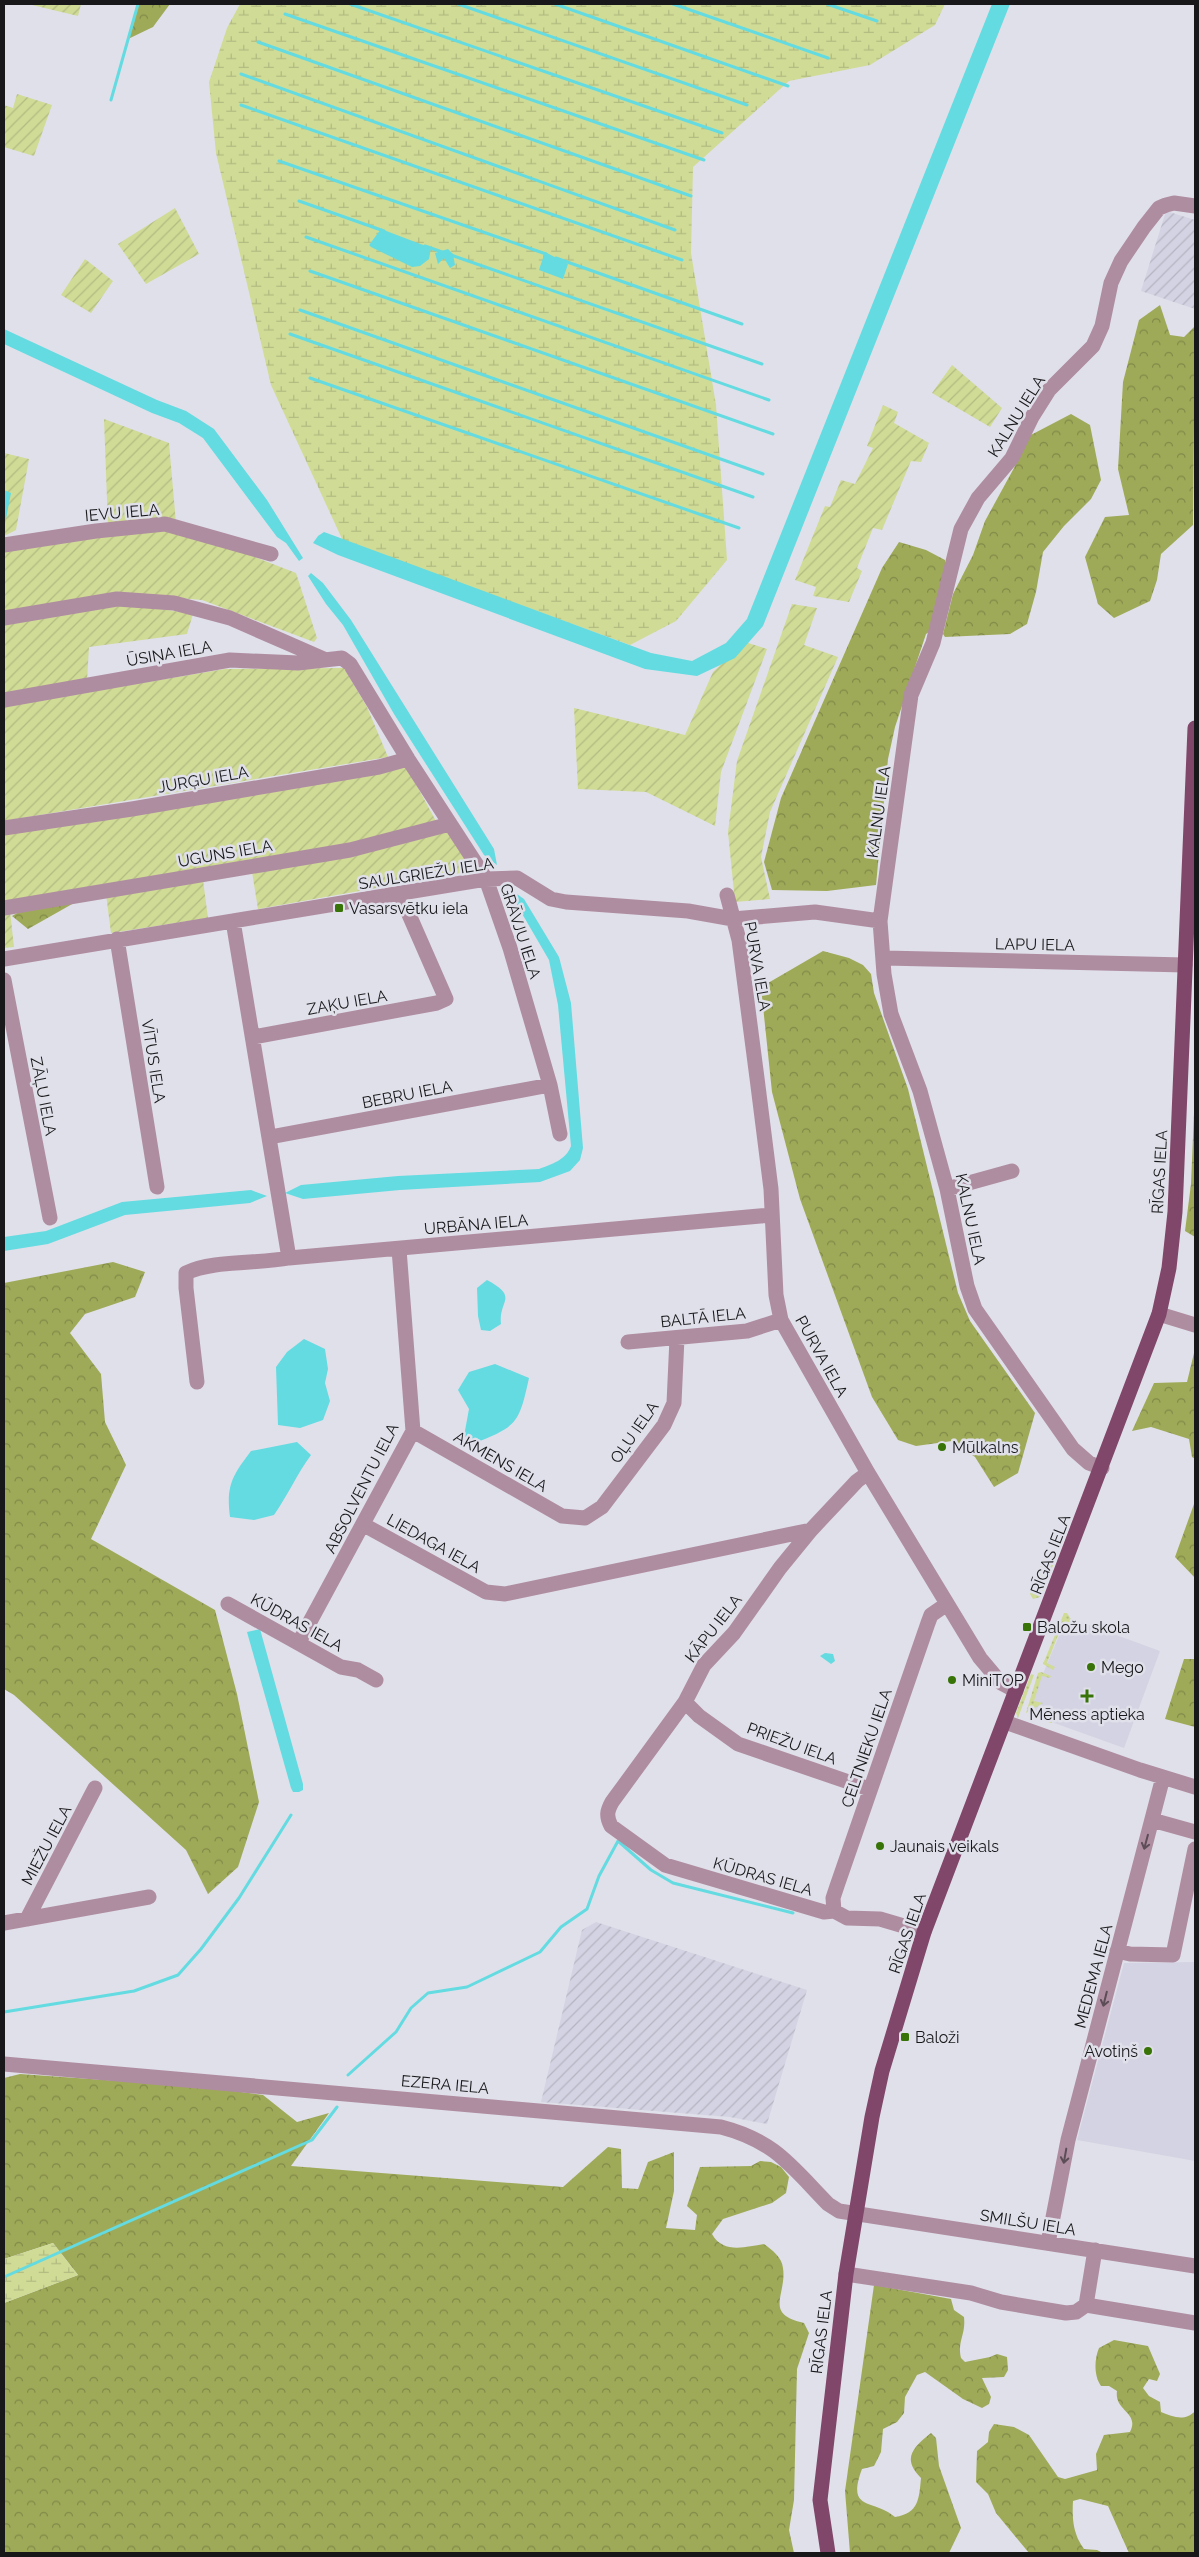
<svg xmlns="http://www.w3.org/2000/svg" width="1199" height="2557" viewBox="0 0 1199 2557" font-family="Raleway,sans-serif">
	<defs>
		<pattern id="industrial-furrows" width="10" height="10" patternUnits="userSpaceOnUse" patternTransform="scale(1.25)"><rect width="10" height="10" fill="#d3d3e3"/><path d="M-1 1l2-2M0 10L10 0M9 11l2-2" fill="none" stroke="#b4b4c2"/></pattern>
		<pattern id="grass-dots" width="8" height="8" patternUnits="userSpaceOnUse" patternTransform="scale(1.25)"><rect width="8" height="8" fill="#d0db96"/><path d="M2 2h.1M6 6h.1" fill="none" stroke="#b2bb81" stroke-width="1.8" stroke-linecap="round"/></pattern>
		<pattern id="forest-crowns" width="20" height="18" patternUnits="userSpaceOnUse" patternTransform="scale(1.25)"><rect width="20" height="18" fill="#9faa58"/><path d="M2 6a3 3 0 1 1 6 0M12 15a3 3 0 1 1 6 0" fill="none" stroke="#818948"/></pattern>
		<pattern id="wetland-marsh" width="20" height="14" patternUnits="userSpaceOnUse" patternTransform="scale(1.25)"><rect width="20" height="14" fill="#d0db96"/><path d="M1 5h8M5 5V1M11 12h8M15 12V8" fill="none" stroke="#b2bb81"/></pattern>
		<pattern id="garden-furrows" width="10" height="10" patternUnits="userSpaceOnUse" patternTransform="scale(1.25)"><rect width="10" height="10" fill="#d0db96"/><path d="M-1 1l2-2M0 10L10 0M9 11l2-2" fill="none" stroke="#b2bb81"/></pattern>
	</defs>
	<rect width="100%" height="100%" fill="#e0e0ea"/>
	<!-- built -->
	<path fill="#d3d3e3" d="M1067 1617 1160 1651 1124 1748 1032 1715 1028 1709Z
		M1195 1962V2161L1077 2140 1124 1963Z"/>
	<!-- industrial -->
	<path fill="url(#industrial-furrows)" d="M1166 211 1195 220V309L1141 291Z
		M596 1922 807 1990 767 2124 730 2117 541 2102 582 1930Z"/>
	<!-- grass -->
	<path fill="url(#grass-dots)" d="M1047 1557 1054 1563 1040 1597 1033 1599 1030 1594 1044 1558Z
		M1064 1613H1067L1072 1621 1070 1625 1063 1623 1047 1663 1055 1667 1053 1670 1043 1664Z
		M1041 1672 1051 1676 1050 1678 1042 1676 1034 1701 1043 1703 1026 1713 1038 1673Z
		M1031 1674 1034 1675 1018 1718 1016 1713Z
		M1044 1706 1052 1722 1051 1723 1030 1716Z"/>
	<!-- forest -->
	<path fill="url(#forest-crowns)" d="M138 4H170L153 27 128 39Z
		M1160 305 1170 335 1184 337 1195 326 1193 525 1161 554 1157 580 1150 601 1114 618 1098 604 1085 557 1105 517 1129 515 1118 469 1123 382 1139 320Z
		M1071 414 1090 425 1101 480 1091 499 1064 526 1043 552 1036 592 1027 624 1010 634 945 637 943 634 953 594 973 555 985 521 1014 468 1027 437Z
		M899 542 926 550 945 560V590L929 632 926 634 895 727 888 759 876 885 827 891 772 890 764 862 781 798 882 568Z
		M43 898 74 903 28 929 12 916Z
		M823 951 849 958 863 965 871 974 874 993 908 1089 958 1293 970 1321 1035 1413 1018 1473 994 1487 975 1457 952 1441 916 1446 898 1440 872 1397 800 1199 772 1092 761 987Z
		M1195 1089V1237L1185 1231 1191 1184Z
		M113 1262 145 1272 135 1297 85 1314 70 1333 101 1374 105 1422 126 1465 91 1539 215 1610 237 1694 259 1802 238 1867 208 1894 186 1850 14 1695 4 1689V1283Z
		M1194 1353 1195 1355V1459L1192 1457 1189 1439 1151 1427 1132 1431 1154 1383 1187 1382Z
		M1194 1504 1195 1506V1578L1175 1557Z
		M1184 1659H1195V1727L1165 1719Z
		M20 2074 204 2087 263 2095 297 2122 329 2113 291 2166 563 2187 608 2147 621 2149 622 2188 638 2189 648 2162 674 2152V2191L666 2228 695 2230 697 2215 687 2206 700 2167 751 2166 760 2161 771 2162 781 2167 789 2177 786 2193 772 2203 723 2219 712 2234C723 2254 745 2247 764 2244 772 2250 782 2257 783 2268 787 2295 763 2314 804 2323L809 2333 797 2369 794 2500 789 2530 794 2553H4V2303L78 2275 53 2243 4 2259V2078Z
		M874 2285 951 2299 954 2310 964 2317C966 2335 957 2341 961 2358L965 2362 990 2357 997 2354 1007 2357 1008 2370 1004 2377 982 2378 991 2397 989 2404 982 2408 963 2399 925 2372 917 2375 905 2397 904 2413 897 2422 883 2429 881 2452 874 2466 862 2469C846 2512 873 2498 895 2517 919 2513 919 2499 921 2478 902 2459 912 2448 931 2433L936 2438 939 2466 961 2528 949 2553H850L845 2491Z
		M1114 2340 1148 2346 1160 2374 1157 2381 1149 2379 1143 2388 1149 2396 1160 2402 1161 2412C1173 2417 1185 2422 1195 2411V2553H1129L1108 2506 1080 2499 1073 2501C1072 2519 1073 2534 1084 2549L1097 2550 1103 2553H1029L996 2513 988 2494 976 2482 977 2451 988 2442 989 2432 994 2424 1014 2427 1029 2435 1058 2477 1065 2479 1097 2470 1096 2454 1104 2435 1130 2432C1140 2412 1114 2411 1117 2391L1109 2386H1101C1094 2376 1094 2360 1099 2348Z"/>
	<!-- wetland -->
	<path fill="url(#wetland-marsh)" fill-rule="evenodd" d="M240 4H945L935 25 870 65 789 81 693 167 691 253 716 405 727 560 676 621 630 645 343 541 271 385 216 153 209 82 227 28ZM381 230 391 255 369 245Z
		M53 2243 78 2275 4 2303V2259Z"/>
	<!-- garden -->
	<path fill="url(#garden-furrows)" d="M28 4H81L78 16Z
		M17 94 52 105 34 156 4 147V105L13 108Z
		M175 208 199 254 146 284 118 244Z
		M85 259 113 281 91 313 61 295Z
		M952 365 1002 408 990 427 932 393Z
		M883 405 898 412 894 423 929 443 921 462 911 461 882 530 873 528 857 568 862 571 849 602 813 596 816 587 795 580 825 506 830 507 841 480 855 484 873 448 867 446Z
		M104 419 169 443 176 523 108 526Z
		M4 453 29 459 16 530 4 536Z
		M169 528 219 543 296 573 317 638 314 642 202 600 130 594 4 614V550Z
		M130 604 193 614 187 634 89 647 87 681 4 695V623Z
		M792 604 817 608 804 645 838 657 770 812 761 857 770 899 735 902 728 832 737 761Z
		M745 642 767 649 721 772 715 826 646 792 578 789 574 708 685 735 713 672Z
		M344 668 367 707 388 757 4 821V706L225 669Z
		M406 766 437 823 374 839 4 901V833Z
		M448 830 472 871 258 909 252 872Z
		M203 880 208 918 111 933 106 894Z
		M10 911 14 947 4 948V912Z"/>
	<!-- water -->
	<path fill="#63dbe1" d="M992 4H1010L763 626 735 658 697 676 645 669 338 555 313 543 318 536 324 532 651 653 692 661 726 643 747 619Z
		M381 229 431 248 429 259 420 266 412 267 371 247 369 245Z
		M448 249 453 254 455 265 450 268 444 258 438 264 435 253Z
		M545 252 568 264 563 279 539 270Z
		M4 329 157 400 186 411 214 429 267 500 303 558 299 561 286 543 277 537 203 438 179 423 152 413 4 344Z
		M4 490 11 493 5 524H4Z
		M311 573 323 583 351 620 494 849 497 865 484 855 394 714 343 625 326 604 308 576Z
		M514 892 524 899 559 957 571 1003 583 1148 580 1160 570 1171 540 1182 400 1190 303 1199 285 1193 301 1185 398 1176 539 1169C552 1164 566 1160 571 1146L558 1005 549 960 517 905Z
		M251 1190 267 1196 250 1203 125 1215 48 1244 4 1251V1237L46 1231 122 1202Z
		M487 1280C520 1298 498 1300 501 1324L490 1331 481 1330 478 1316 477 1288Z
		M304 1339 325 1349 328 1369 325 1383 330 1401 323 1420 300 1428 278 1425 276 1367 287 1352Z
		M495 1364 529 1378C519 1423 518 1426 475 1443L464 1436 469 1409 458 1390 469 1372Z
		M297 1442 311 1455C297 1474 288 1495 274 1515L254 1520 230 1517C226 1486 232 1476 251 1451Z
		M260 1629 303 1784V1790L299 1792H293L291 1788 247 1632Z
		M825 1653 833 1654 835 1661 831 1664 820 1656Z"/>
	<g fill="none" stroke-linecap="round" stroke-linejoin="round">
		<!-- stream -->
		<path stroke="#63dbe1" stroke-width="3" d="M350 4 722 133
			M458 4 747 105
			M555 4 788 86
			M673 4 828 58
			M827 4 877 21
			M285 14 704 160
			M258 42 691 196
			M241 74 675 230
			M111 100 138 4
			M241 105 682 260
			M279 161 546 254
			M299 201 384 231
			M306 237 769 400
			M425 246 445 253
			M451 255 762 364
			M556 258 742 324
			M310 271 773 434
			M300 310 763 474
			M290 334 753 497
			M310 378 739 528
			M4 2012 134 1991 178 1975 201 1949 239 1898 291 1815
			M348 2075 396 2032 411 2008 428 1993 467 1987 540 1952 561 1927 587 1909 599 1876 618 1841 651 1870 673 1883 793 1913
			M4 2277 312 2140 337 2107"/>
		<!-- minor -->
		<path stroke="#af8da1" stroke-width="15" d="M4 545 96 531 165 524 271 554
			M4 618 117 599 174 603 230 618 324 659
			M4 700 230 660 298 663 342 658 350 664 408 759 486 879 510 948 550 1085 560 1134
			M4 828 132 809 379 767 408 759
			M727 895 739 940 757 1078 771 1189 776 1295 781 1320 868 1473 980 1658 1001 1683 1016 1691
			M4 908 350 850 450 824
			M233 921 289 1258
			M117 939 157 1187
			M884 958 1185 965
			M4 959 486 879 517 878 551 899 566 902 688 911 733 919 815 912 880 921
			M4 980 50 1218
			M253 1037 437 1003 446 999 400 894
			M270 1137 550 1085
			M947 1189 1012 1171
			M1159 1314 1195 1325
			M628 1342 747 1331 781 1320
			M197 1382 186 1288V1273C212 1260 258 1264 289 1258L771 1215
			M413 1431 562 1516 585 1518 602 1507 664 1425 674 1403 677 1338
			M1102 1468 1089 1463 1073 1449 975 1309 967 1286 947 1189 920 1091 891 1014 884 974 880 921 911 695 933 643 961 529 978 498 1012 458 1032 417 1049 390 1093 346 1102 326 1111 283 1121 261 1144 227 1159 208 1166 205 1174 203 1195 206
			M868 1473 857 1481 811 1530 780 1568 734 1633 704 1665 685 1702 612 1802C607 1811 606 1816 611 1826L665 1865 824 1912 834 1911 847 1918 880 1919 924 1932
			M364 1525 486 1592 505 1594 811 1530
			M228 1604 341 1667 358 1670 376 1680
			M299 1642 413 1431 399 1249
			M685 1702 699 1716 738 1744 869 1789
			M1005 1722 1140 1770 1195 1787
			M1152 1820 1195 1832
			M834 1911 833 1898 837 1886 928 1623 931 1615 947 1604
			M27 1919 95 1788
			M4 1923 149 1897
			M1117 1951 1130 1954 1173 1955 1195 1849
			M4 2064 721 2127C775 2141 791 2166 828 2204L839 2211 1195 2266
			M1048 2243 1068 2140 1163 1777
			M846 2274 971 2293 1001 2302 1066 2313 1076 2312 1086 2305 1195 2323
			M1086 2305 1095 2250"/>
		<!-- major -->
		<path stroke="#80476a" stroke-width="15" d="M828 2553 820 2500 846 2274 872 2117 882 2071 924 1932 1159 1314 1169 1268 1175 1212 1195 728"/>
	</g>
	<!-- one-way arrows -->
	<defs><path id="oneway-shaft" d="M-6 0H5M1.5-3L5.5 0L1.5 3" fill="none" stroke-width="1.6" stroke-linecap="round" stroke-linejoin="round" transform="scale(1.25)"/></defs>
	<g stroke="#5c4d57">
		<use href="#oneway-shaft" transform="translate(1146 1842) rotate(105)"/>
		<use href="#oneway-shaft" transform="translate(1105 1999) rotate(104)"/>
		<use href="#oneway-shaft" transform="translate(1065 2156) rotate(100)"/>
	</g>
	<!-- markers -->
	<g fill="#377307" stroke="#e0e0ea" stroke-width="2">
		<rect x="334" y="903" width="10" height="10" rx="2.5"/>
		<circle cx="942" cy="1447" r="5"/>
		<rect x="1022" y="1622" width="10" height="10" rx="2.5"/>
		<circle cx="1091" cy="1667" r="5"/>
		<circle cx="952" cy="1680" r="5"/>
		<path d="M1084.5 1688.5h5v5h5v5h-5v5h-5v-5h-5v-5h5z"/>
		<circle cx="880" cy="1846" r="5"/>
		<rect x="900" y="2032" width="10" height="10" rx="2.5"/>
		<circle cx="1148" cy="2051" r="5"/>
	</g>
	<g text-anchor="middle" stroke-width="5" stroke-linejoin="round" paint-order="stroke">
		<!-- street labels -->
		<g font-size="16" fill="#18181b" stroke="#e0e0ea">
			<text transform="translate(1016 416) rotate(-58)" y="6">KALNU IELA</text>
			<text transform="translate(122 512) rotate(-5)" y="6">IEVU IELA</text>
			<text transform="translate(169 653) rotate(-10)" y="6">ŪSIŅA IELA</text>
			<text transform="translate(203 779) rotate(-10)" y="6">JURĢU IELA</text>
			<text transform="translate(878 812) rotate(-82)" y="6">KALNU IELA</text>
			<text transform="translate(225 853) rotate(-10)" y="6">UGUNS IELA</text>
			<text transform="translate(426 873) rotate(-9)" y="6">SAULGRIEŽU IELA</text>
			<text transform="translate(521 931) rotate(72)" y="6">GRĀVJU IELA</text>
			<text transform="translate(1035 944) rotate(1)" y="6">LAPU IELA</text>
			<text transform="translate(758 966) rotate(80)" y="6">PURVA IELA</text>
			<text transform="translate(347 1002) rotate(-10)" y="6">ZAĶU IELA</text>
			<text transform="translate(154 1061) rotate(81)" y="6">VĪTUS IELA</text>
			<text transform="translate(407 1094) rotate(-11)" y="6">BEBRU IELA</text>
			<text transform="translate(44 1096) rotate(79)" y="6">ZĀĻU IELA</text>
			<text transform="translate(1159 1172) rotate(-87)" y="6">RĪGAS IELA</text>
			<text transform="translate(971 1219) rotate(78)" y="6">KALNU IELA</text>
			<text transform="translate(476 1224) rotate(-5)" y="6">URBĀNA IELA</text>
			<text transform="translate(703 1317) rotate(-6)" y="6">BALTĀ IELA</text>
			<text transform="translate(822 1356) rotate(61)" y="6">PURVA IELA</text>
			<text transform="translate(634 1432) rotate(-55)" y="6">OĻU IELA</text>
			<text transform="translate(501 1461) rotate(30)" y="6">AKMENS IELA</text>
			<text transform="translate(361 1488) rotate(-63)" y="6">ABSOLVENTU IELA</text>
			<text transform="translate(434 1543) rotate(29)" y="6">LIEDAGA IELA</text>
			<text transform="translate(1050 1554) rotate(-69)" y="6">RĪGAS IELA</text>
			<text transform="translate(297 1622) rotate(29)" y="6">KŪDRAS IELA</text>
			<text transform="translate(713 1628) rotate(-52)" y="6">KĀPU IELA</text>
			<text transform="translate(792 1743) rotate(20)" y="6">PRIEŽU IELA</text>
			<text transform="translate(866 1748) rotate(-71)" y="6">CELTNIEKU IELA</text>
			<text transform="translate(46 1845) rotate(-62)" y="6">MIEŽU IELA</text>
			<text transform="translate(763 1876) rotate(16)" y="6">KŪDRAS IELA</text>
			<text transform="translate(907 1933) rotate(-71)" y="6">RĪGAS IELA</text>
			<text transform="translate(1093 1976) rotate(-75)" y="6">MEDEMA IELA</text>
			<text transform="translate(445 2084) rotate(5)" y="6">EZERA IELA</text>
			<text transform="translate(1028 2222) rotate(9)" y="6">SMILŠU IELA</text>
			<text transform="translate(821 2332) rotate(-83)" y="6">RĪGAS IELA</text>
		</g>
		<!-- poi labels -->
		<g font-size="16" fill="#18181b" stroke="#e0e0ea" text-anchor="start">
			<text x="349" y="914">Vasarsvētku iela</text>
			<text x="952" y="1453">Mūlkalns</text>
			<text x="1037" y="1633">Baložu skola</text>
			<text x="1101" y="1673">Mego</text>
			<text x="962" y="1686">MiniTOP</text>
			<text x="1087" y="1720" text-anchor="middle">Mēness aptieka</text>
			<text x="890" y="1852">Jaunais veikals</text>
			<text x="915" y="2043">Baloži</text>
			<text x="1138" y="2057" text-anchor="end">Avotiņš</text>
		</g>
	</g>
	<!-- border -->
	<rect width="1199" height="2557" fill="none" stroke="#18181b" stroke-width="10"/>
</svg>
